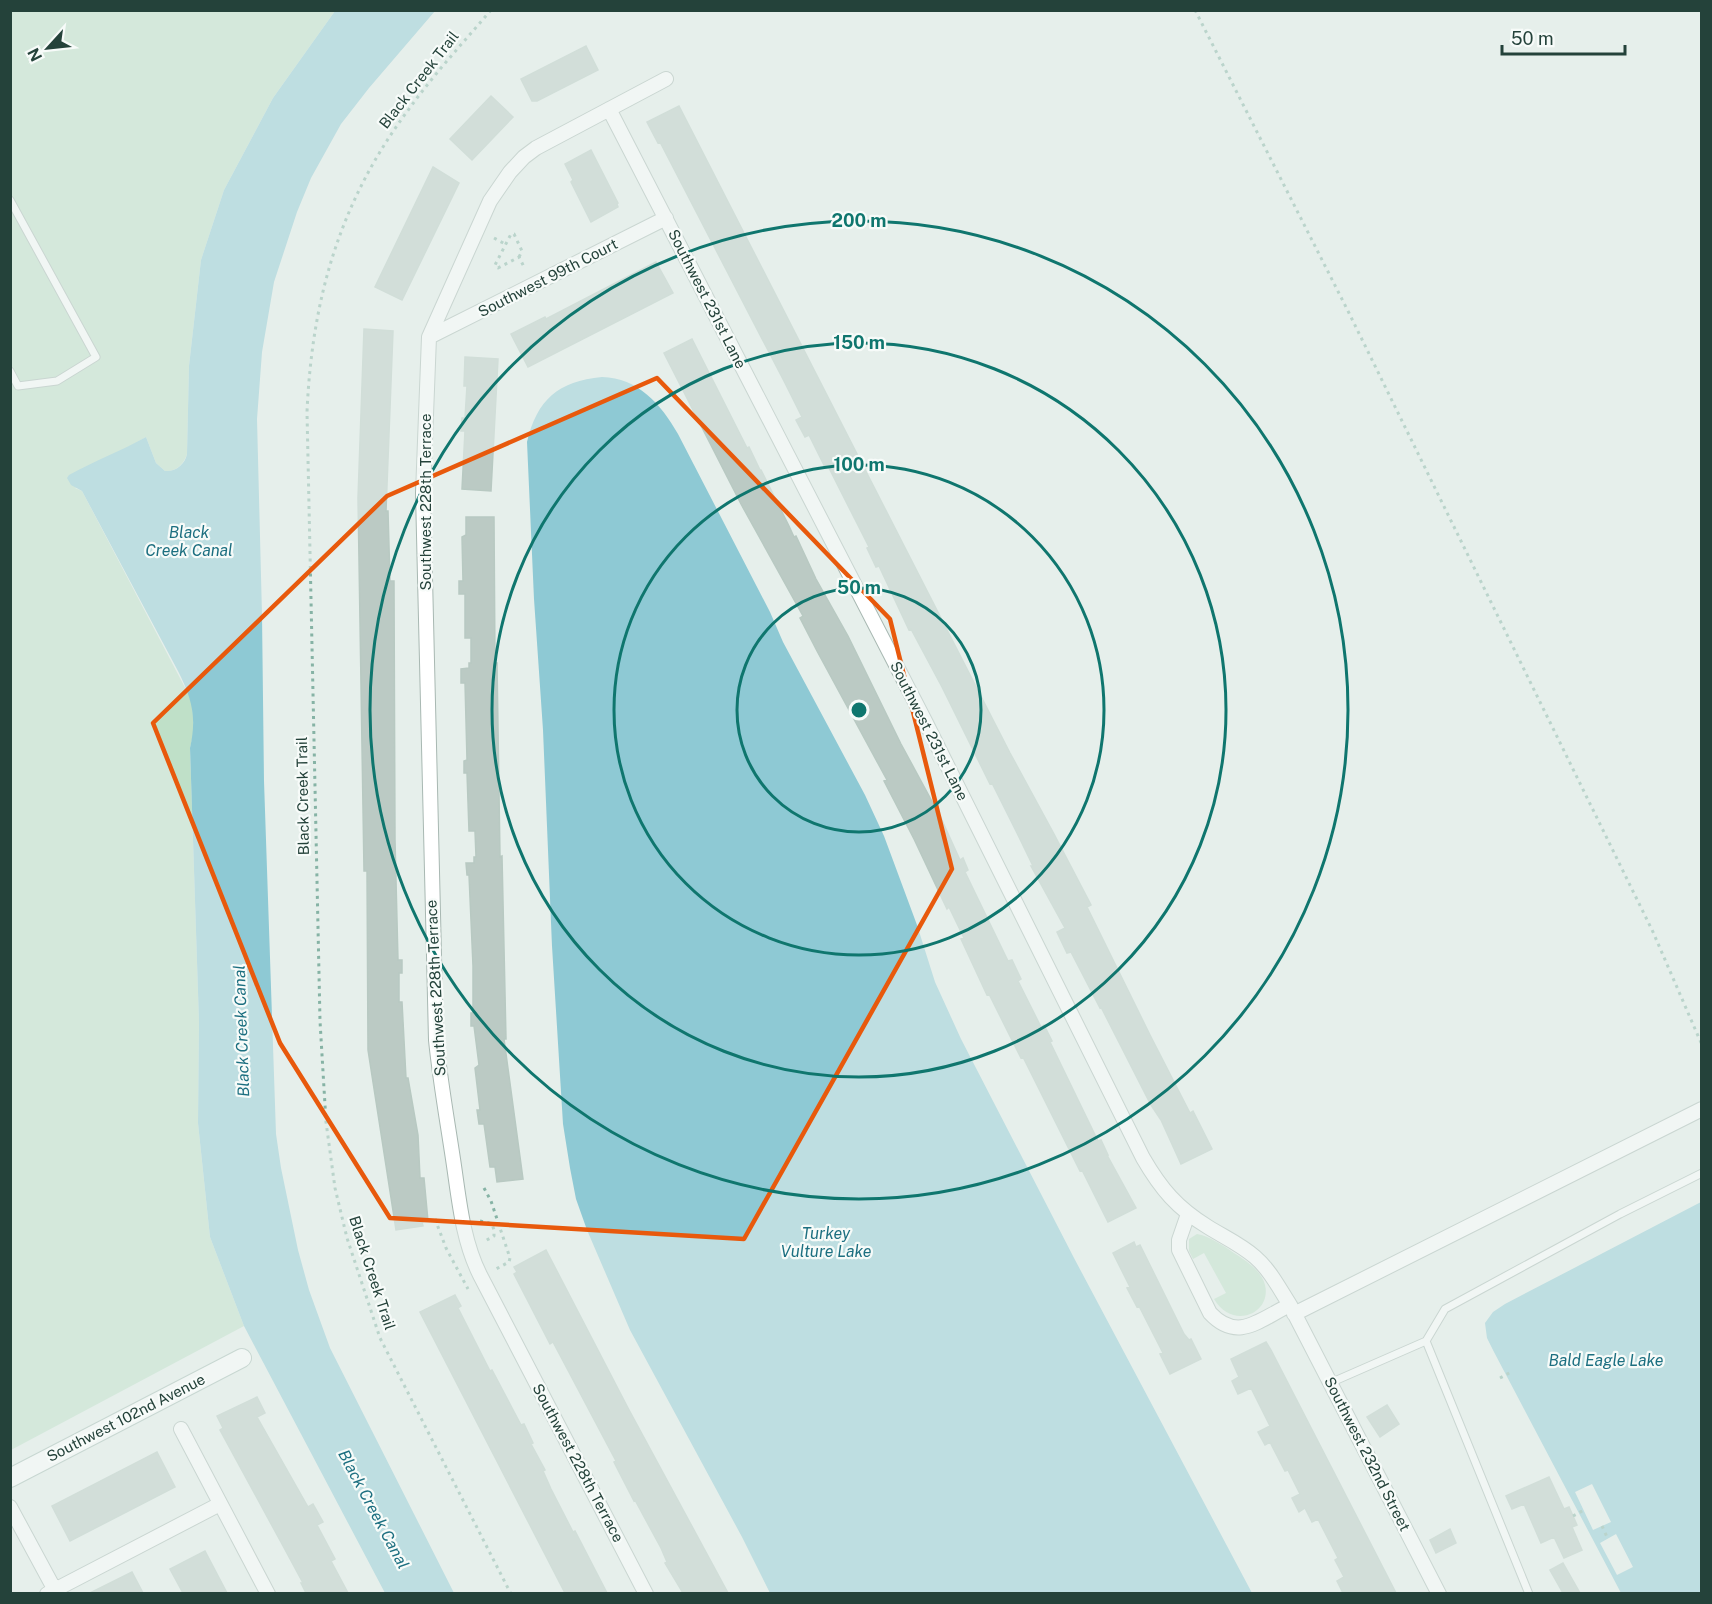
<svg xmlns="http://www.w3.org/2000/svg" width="1712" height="1604" viewBox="0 0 1712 1604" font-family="'Public Sans',sans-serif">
	<rect width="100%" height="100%" fill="#e6efeb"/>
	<!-- green -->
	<path fill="#bfe0c8" d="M11 11H335L273 98 224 190 201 260 189 366 187 454C184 464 176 472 165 471L156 463 146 437 127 448 75 488 82 491 192 701 194 731 190 748 199 1022 198 1123 210 1237 244 1326 11 1450Z
		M1197 1234C1209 1236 1224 1246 1234 1253 1245 1260 1262 1271 1265 1285 1272 1313 1233 1331 1214 1299L1226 1293 1204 1253 1193 1259 1189 1251V1239Z"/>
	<!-- water -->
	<path fill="#8ec9d4" d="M335 11H435L369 88 341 124 311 178 297 212 274 282 262 352 257 419 262 615 264 781 276 1134 281 1168 298 1250 309 1290 330 1348 454 1593H385L244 1326 210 1237 198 1123 199 1022 190 748C197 717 192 699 178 671L82 491 71 485 67 478 69 475C94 461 121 451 146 437L156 463 165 471C176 472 185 464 187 454L189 366 201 260 224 190 273 98Z
		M602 377C638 378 661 404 678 434L770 612 783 642 865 795 884 836 917 925 935 982 961 1039 1074 1258 1252 1593 770 1594 769 1591 742 1537 630 1330 587 1230 576 1199 570 1168 563 1124 552 946 543 730 534 599 527 442C537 400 558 381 602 377Z
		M1701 1202V1593H1621L1494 1352 1487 1338 1485 1323 1493 1312 1505 1304Z"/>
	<!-- pier -->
	<path fill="#e6efeb" d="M1592 1484 1611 1522 1593 1530 1575 1492Z
		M1616 1534 1633 1567 1617 1575 1600 1543Z"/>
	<!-- building -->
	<path fill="#bbcac4" stroke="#b8c9c2" stroke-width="1.5" d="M586 46 598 70 537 101H532L521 79Z
		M491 96 513 117 472 160 450 139Z
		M679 106 1010 753 1054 834 1091 905 1087 907 1150 1035 1190 1113 1193 1111 1212 1149 1181 1164 1161 1120 1151 1105 1101 1007 1100 1008 1071 952 1067 953 1057 932 1065 928 1031 866H1033L1017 833 992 783 990 784 942 687 911 629 909 630 879 566 876 567 867 548 869 547 828 466 825 467 809 435 805 437 796 420 802 417 785 383 660 142 658 143 647 122Z
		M591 150 618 203 617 204 618 207 591 222 571 182 573 180 565 164Z
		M433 167 459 183 402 300 375 287Z
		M656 262 673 293 528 367 511 334 545 317 546 319Z
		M364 329 393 331 386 511H388L390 581H394L395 840 398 960H402V973H399V1002H402L406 1078H408L418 1135 420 1178H424L428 1221 422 1222 423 1226 396 1230 368 1050 367 871H364L358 498Z
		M692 339 747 448 749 447 760 470H761L789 526 794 537 796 536 816 579 848 636 901 744 941 818 960 860 963 858 968 870 965 872 1008 961 1012 960 1021 979 1018 981 1041 1027 1044 1025 1052 1041 1050 1042 1098 1141 1101 1140 1108 1155H1107L1136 1208 1108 1222 1082 1170 1080 1171 1023 1057 1021 1058 989 994 987 995 961 939 964 938 949 907 947 909 914 839 884 781 887 780 817 651 800 618 803 616 741 504 664 353Z
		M465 357 498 359 491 491 462 489 465 431H461L462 418H465L467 386H464Z
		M466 517H494L495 663H497L500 857 502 856 506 1039H504L523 1179 497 1182 495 1167H490L484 1124H479L477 1110H480L475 1068 479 1065 474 1026H471V1013H473V966L469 875H467L466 863H474V857H476L475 831H469L467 773H464V761L467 760 465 683H461V669L469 668V663H471V638H465V594H459V581H463L462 537 466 535Z
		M1134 1242 1136 1247 1140 1245 1184 1334 1189 1340 1191 1339 1201 1359 1170 1374 1160 1354 1163 1353 1139 1306 1137 1307 1127 1288 1130 1287 1113 1253Z
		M546 1250 628 1408 728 1593H683L665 1563 667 1562 661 1548 635 1500 634 1501 614 1462 616 1461 553 1342 550 1344 514 1274 517 1272 514 1267Z
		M455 1295 461 1306 458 1308 490 1371 492 1370 521 1425 524 1424 533 1443 531 1444 545 1470 543 1471 551 1489 573 1532 575 1531 607 1593H565L420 1312Z
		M1266 1342 1271 1350 1396 1593H1343L1337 1581 1344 1577 1335 1560 1338 1558 1318 1519 1312 1522 1305 1508 1299 1512 1292 1498 1300 1494 1288 1470 1285 1471 1270 1442 1265 1445 1258 1432 1270 1426 1251 1388 1238 1394 1232 1381 1239 1377 1231 1359Z
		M257 1397 265 1413 257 1417 308 1507 313 1504 323 1522 317 1525 335 1559 331 1561 348 1593H306L301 1583H303L282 1544 220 1430 223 1428 217 1416Z
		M1387 1405 1399 1424 1380 1437 1367 1417Z
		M157 1452 175 1487 70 1541 52 1506Z
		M1549 1477 1564 1509 1569 1507 1577 1525 1572 1527 1582 1550 1564 1558 1554 1537 1541 1543 1524 1504 1512 1509 1506 1496Z
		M1450 1529 1456 1543 1436 1553 1430 1540Z
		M205 1551 227 1593H183L170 1569Z
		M1563 1563 1580 1593H1563L1550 1570Z
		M132 1572 143 1593H90Z"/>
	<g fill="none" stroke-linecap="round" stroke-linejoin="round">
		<defs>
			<path id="lane" d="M10 200 96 357 57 381 18 386 10 371
				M1426 1341 1529 1594
				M1330 1383 1426 1341 1445 1309 1620 1214 1702 1173"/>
			<path id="street" d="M609 109 926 723 1143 1158C1161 1189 1177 1208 1208 1227 1224 1237 1240 1244 1255 1257 1270 1270 1279 1288 1290 1305L1439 1594
				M429 337 666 218
				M1188 1214 1179 1240V1250L1210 1313C1238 1343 1260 1319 1290 1305
				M1294 1314 1702 1109
				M181 1429 268 1594
				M10 1507 57 1594
				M47 1594 220 1504
				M646 1594 480 1275C462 1239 459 1198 453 1159 447 1119 440 1080 436 1040L423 493 429 337 490 201 510 172 524 157 536 148 666 79"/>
			<path id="secondary" d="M10 1478 242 1358"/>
		</defs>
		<!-- lane casing -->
		<use href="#lane" stroke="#a8b8b2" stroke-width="9"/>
		<!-- street casing -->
		<use href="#street" stroke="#a8b8b2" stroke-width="16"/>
		<!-- secondary casing -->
		<use href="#secondary" stroke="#a4bbb3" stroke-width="20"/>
		<!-- path -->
		<path stroke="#86b3a5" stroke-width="3" stroke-dasharray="3 4.5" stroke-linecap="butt" d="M491 10C463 43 434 74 409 109 340 201 312 298 307 412L320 1021 326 1122 335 1188 347 1238 380 1338 511 1594
			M1195 10 1349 313 1653 932 1702 1045
			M494 238 505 244
			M519 257 522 251 514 234H511L495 265 498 268 519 257 525 269
			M484 1188 491 1201 510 1258 509 1262 496 1269
			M435 1219 446 1248 468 1289
			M480 1221 492 1224 494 1230V1236L485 1241
			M1500 1378 1511 1372
			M1573 1516 1584 1510
			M1602 1526 1608 1539"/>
		<!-- lane -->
		<use href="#lane" stroke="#fff" stroke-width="7"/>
		<!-- street -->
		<use href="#street" stroke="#fff" stroke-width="14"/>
		<!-- secondary -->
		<use href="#secondary" stroke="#fff" stroke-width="18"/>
	</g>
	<!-- marked area -->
	<path d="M0 0H1712V1604H0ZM657 378 890 619 952 869 744 1239 390 1218 280 1043 153 723 387 496Z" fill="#e6efeb" fill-opacity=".55" fill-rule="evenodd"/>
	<path fill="none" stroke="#e8590c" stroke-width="4.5" stroke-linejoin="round" d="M657 378 890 619 952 869 744 1239 390 1218 280 1043 153 723 387 496Z"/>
	<!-- distance rings -->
	<g fill="none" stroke="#0f766e" stroke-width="3">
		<circle cx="859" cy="710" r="122"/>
		<circle cx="859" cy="710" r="245"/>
		<circle cx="859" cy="710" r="367"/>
		<circle cx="859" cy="710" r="489"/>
	</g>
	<g text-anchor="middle" stroke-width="4.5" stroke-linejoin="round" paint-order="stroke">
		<!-- street labels -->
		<g font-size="15" fill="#24423a" stroke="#f7fbf9">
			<text transform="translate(419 80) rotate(-52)" y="5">Black Creek Trail</text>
			<text transform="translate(548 278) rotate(-27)" y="5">Southwest 99th Court</text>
			<text transform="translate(707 299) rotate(63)" y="5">Southwest 231st Lane</text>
			<text transform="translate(426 502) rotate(-90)" y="5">Southwest 228th Terrace</text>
			<text transform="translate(929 731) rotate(63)" y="5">Southwest 231st Lane</text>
			<text transform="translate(303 796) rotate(-91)" y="5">Black Creek Trail</text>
			<text transform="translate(436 988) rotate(-93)" y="5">Southwest 228th Terrace</text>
			<text transform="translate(372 1273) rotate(72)" y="5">Black Creek Trail</text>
			<text transform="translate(126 1418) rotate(-27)" y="5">Southwest 102nd Avenue</text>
			<text transform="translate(1367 1454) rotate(63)" y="5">Southwest 232nd Street</text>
			<text transform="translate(578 1463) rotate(62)" y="5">Southwest 228th Terrace</text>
		</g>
		<!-- water labels -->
		<g font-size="16" font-style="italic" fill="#1c6f80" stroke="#f7fbf9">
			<text x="189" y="538">Black<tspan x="189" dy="18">Creek Canal</tspan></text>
			<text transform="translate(241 1031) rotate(-92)" y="6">Black Creek Canal</text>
			<text x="826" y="1239">Turkey<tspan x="826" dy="18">Vulture Lake</tspan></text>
			<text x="1606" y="1366">Bald Eagle Lake</text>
			<text transform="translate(374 1509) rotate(62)" y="6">Black Creek Canal</text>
		</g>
	</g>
	<circle cx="859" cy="710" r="9" fill="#0f766e" stroke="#f7fbf9" stroke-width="3"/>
	<g font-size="18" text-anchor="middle" font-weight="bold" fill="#0f766e" stroke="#f7fbf9" stroke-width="4.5" stroke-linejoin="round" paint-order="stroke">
		<text x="859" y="227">200 m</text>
		<text x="859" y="349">150 m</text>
		<text x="859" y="471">100 m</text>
		<text x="859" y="594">50 m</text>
	</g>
	<!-- border -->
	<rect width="1712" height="1604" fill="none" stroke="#24423a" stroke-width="24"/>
	<!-- north arrow -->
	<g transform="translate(48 48) rotate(243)" stroke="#f7fbf9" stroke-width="4.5" paint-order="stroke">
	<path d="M0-4.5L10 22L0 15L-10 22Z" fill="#24423a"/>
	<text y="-9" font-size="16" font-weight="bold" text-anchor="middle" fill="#24423a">N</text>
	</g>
	<!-- scale -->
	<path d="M1502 45v9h123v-9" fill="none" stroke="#24423a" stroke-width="3"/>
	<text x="1511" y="45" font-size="18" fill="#24423a" stroke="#f7fbf9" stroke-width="4.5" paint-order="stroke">50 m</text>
</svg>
